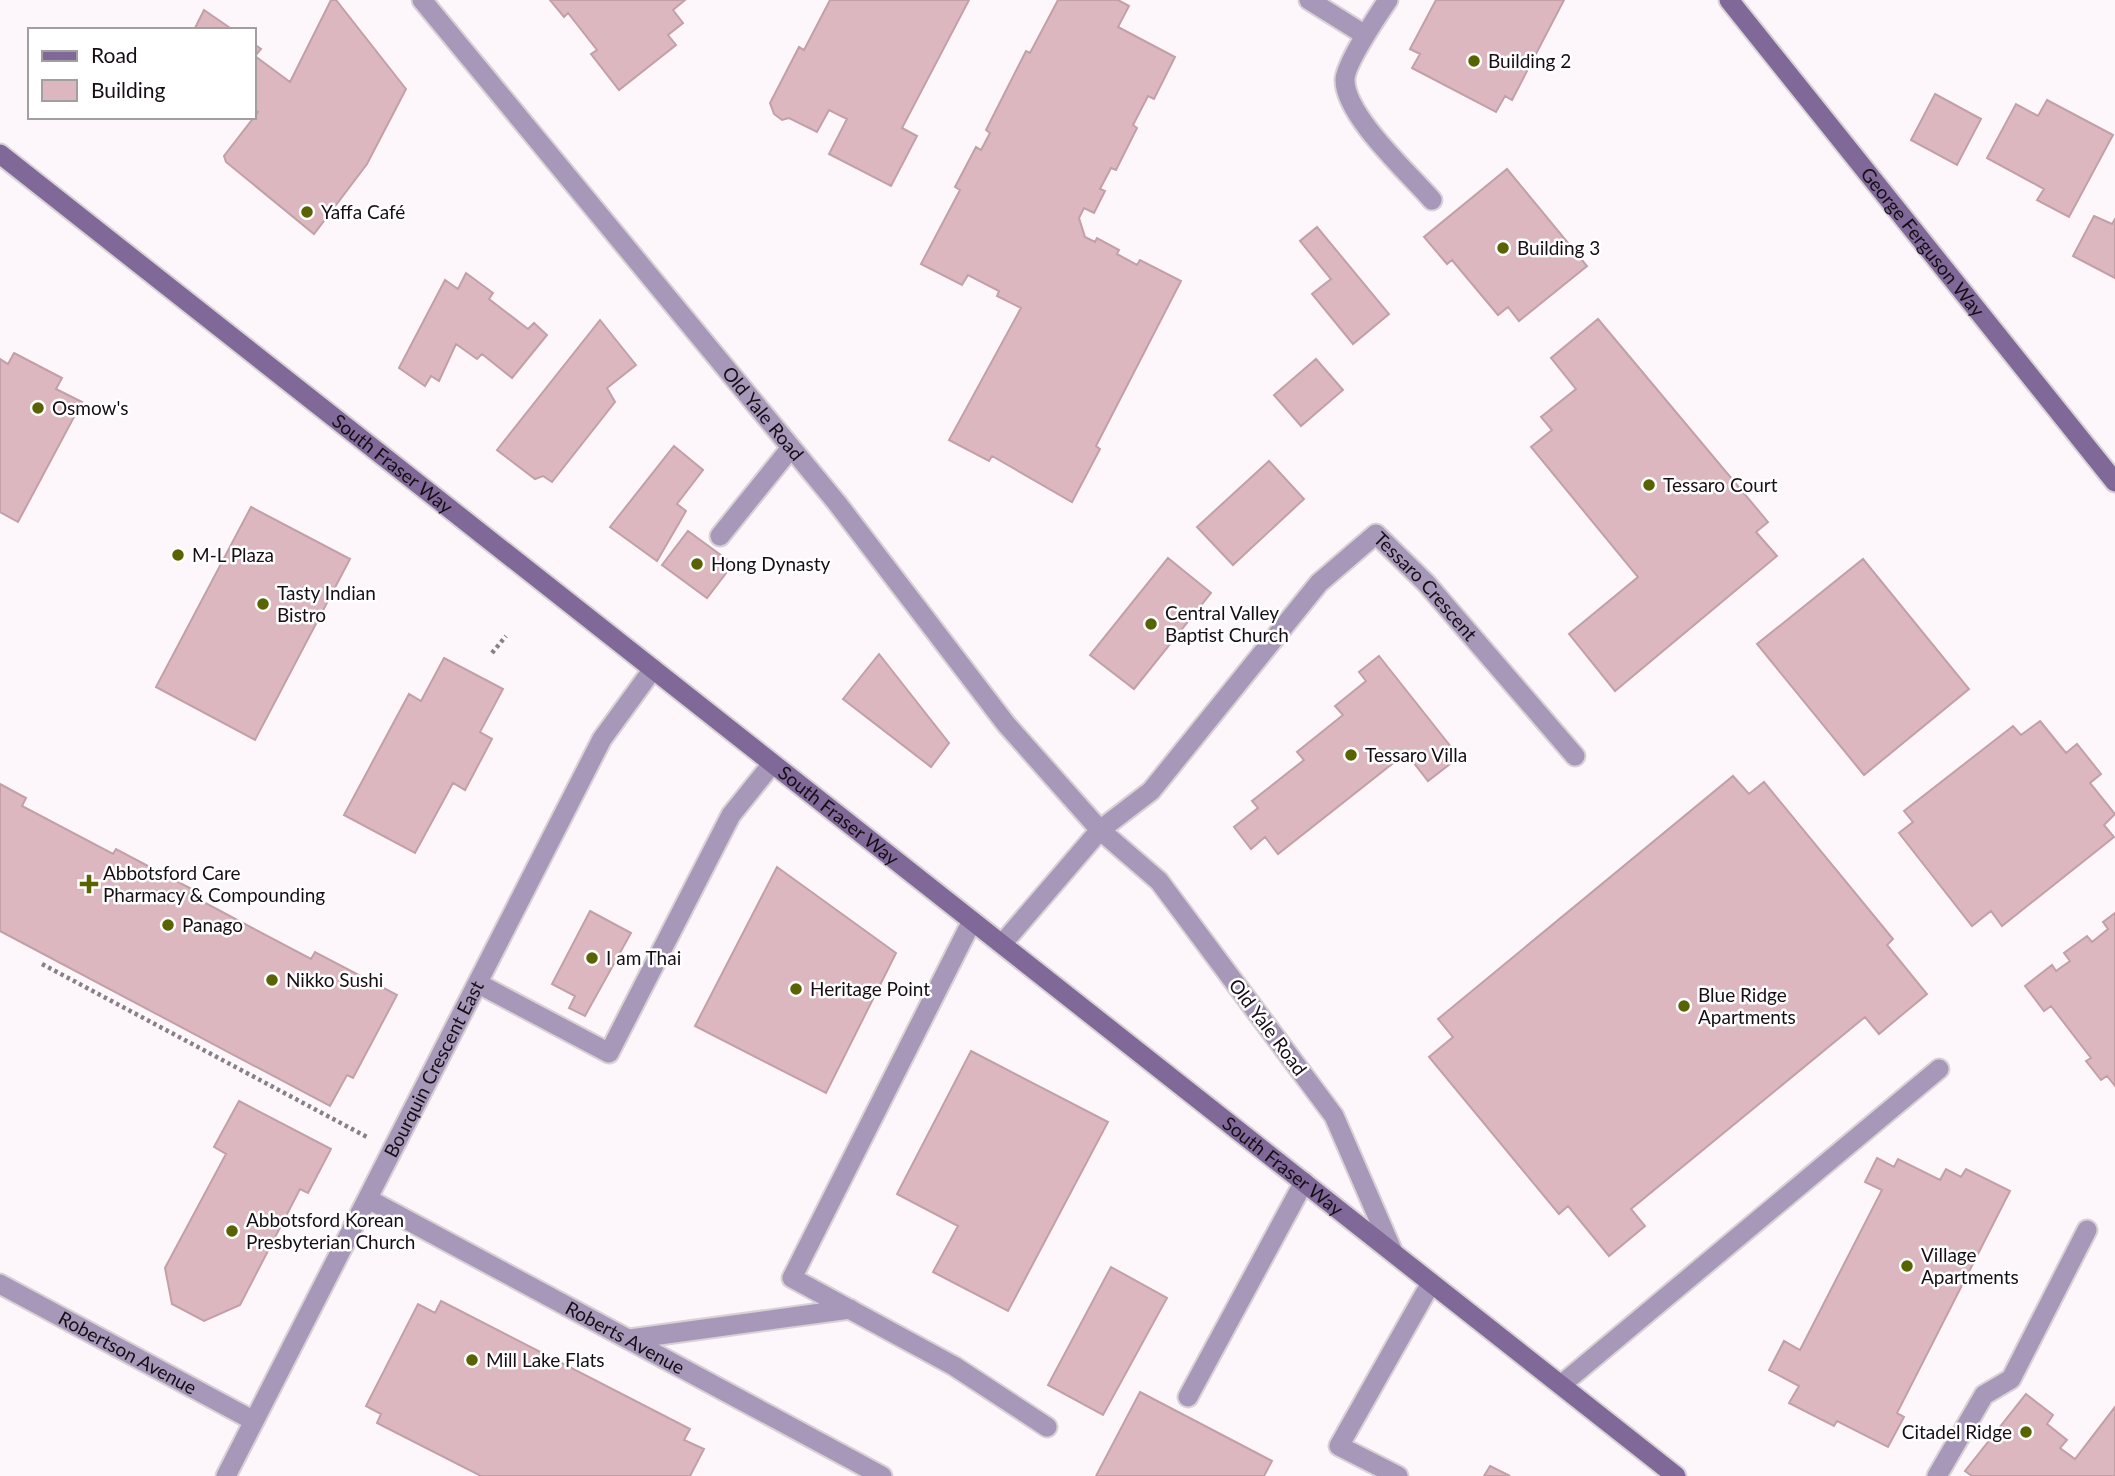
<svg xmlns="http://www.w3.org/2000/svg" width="2115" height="1476" viewBox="0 0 2115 1476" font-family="Lato,sans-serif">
	<rect width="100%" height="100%" fill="#fdf7fb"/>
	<!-- building -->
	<path fill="#dcb7bf" stroke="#c3a0a8" stroke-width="2" d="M331 0H336L406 89 367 164 314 234 226 162 224 156 258 112 254 109V44L261 49 255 56 290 82Z
		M550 0H685L673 10 683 23 668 35 676 45 619 90 591 54 597 50 568 13 564 17Z
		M830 0H969L902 128 917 136 891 186 829 154 847 119 829 110 817 132 789 118 782 120 774 114 770 103 799 47 804 50Z
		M1058 0H1118L1129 6 1118 27 1175 57 1154 99 1148 96 1133 125 1137 128 1116 170 1111 168 1100 189 1105 191 1094 213 1084 208 1079 218 1085 237 1095 242 1097 238 1119 250 1117 254 1137 265 1140 260 1181 281 1096 446 1100 449 1072 502 992 456 989 461 949 440 1021 308 997 296 999 291 968 275 962 285 921 264 960 190 955 187 976 147 981 150 990 133 986 130 1026 51 1030 53Z
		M1436 0H1564L1512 100 1505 96 1496 112 1412 68 1420 54 1410 49Z
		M204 10 233 30H194Z
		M1935 94 1981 119 1957 165 1911 140Z
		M2047 100 2113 135 2069 217 2037 200 2044 189 1987 158 2016 104 2038 116Z
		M1507 169 1587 266 1519 321 1508 307 1498 315 1452 260 1447 264 1424 237Z
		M2094 216 2112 224 2115 219V278L2073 256Z
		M1317 227 1389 314 1353 344 1312 294 1331 279 1300 241Z
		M466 273 493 293 489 299 528 329 534 323 547 335 512 378 482 354 477 359 456 344 439 381 431 376 425 386 399 368 445 280 458 289Z
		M1598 319 1768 522 1756 532 1777 556 1615 691 1569 634 1638 577 1531 447 1552 430 1541 417 1576 389 1551 358Z
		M600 320 636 365 607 388 615 402 552 482 543 476 535 479 497 450Z
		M14 353 62 378 56 389 82 402 18 522 0 512V359L8 364Z
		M1316 359 1343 390 1301 426 1274 395Z
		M674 446 703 470 677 504 686 511 657 561 610 527Z
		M1269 461 1304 499 1233 565 1197 527Z
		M251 507 350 559 255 740 156 687Z
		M688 531 733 564 707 598 662 565Z
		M1168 558 1211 593 1134 689 1090 655Z
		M1863 559 1969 689 1864 775 1757 644Z
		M879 654 949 743 931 767 843 699Z
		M1379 656 1459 757 1428 781 1406 753 1278 854 1265 837 1251 849 1234 827 1258 808 1252 801 1304 760 1297 752 1343 715 1335 706 1366 681 1359 672Z
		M444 658 503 689 480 732 492 739 465 790 453 783 415 853 344 815 409 694 421 701Z
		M2040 721 2066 753 2077 744 2101 774 2090 783 2115 814 2104 825 2114 837 2002 926 1991 911 1972 926 1899 833 1913 822 1904 811 2013 726 2021 735Z
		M1733 776 1749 794 1764 782 1893 939 1887 945 1927 994 1879 1034 1865 1017 1631 1209 1645 1226 1609 1256 1568 1206 1559 1214 1429 1057 1453 1037 1438 1019Z
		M0 784 26 798 22 806 113 854 116 849 199 893 196 898 311 959 315 952 397 995 353 1078 347 1075 330 1106 0 931Z
		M777 867 896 953 826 1093 695 1026Z
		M590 911 631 933 585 1016 569 1008 575 996 552 984Z
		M2115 913V1086L2107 1076 2101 1080 2086 1061 2091 1058 2051 1006 2044 1011 2025 986 2052 965 2056 971 2070 961 2064 953 2087 936 2092 942 2108 929 2103 922Z
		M971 1051 1108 1122 1008 1311 933 1272 958 1226 897 1194Z
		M239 1101 331 1149 308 1193 300 1189 240 1305 204 1321 172 1304 165 1268 226 1154 214 1147Z
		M1877 1158 1894 1167 1898 1159 1940 1180 1946 1169 1961 1177 1966 1169 2010 1191 1897 1413 1904 1417 1888 1447 1837 1421 1834 1426 1789 1403 1799 1386 1769 1370 1784 1341 1800 1350 1882 1190 1865 1182Z
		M1111 1267 1167 1298 1103 1415 1048 1385Z
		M441 1301 690 1429 684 1440 704 1449 690 1476H481L377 1423 381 1414 366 1406 418 1304 435 1313Z
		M1140 1392 1272 1461 1264 1476H1096Z
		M2026 1394 2053 1415 2047 1424 2067 1440 2060 1448 2075 1459 2115 1407V1476H1972L1965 1471Z
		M1490 1466 1510 1476H1484Z"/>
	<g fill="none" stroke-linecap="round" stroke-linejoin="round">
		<defs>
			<path id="service" d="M1309 0 1365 35
				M1388 0C1378 15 1345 64 1345 80 1345 116 1409 173 1432 200
				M720 536 790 449
				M972 921 792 1278 954 1366 1047 1427
				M479 984 609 1053 731 815 772 764
				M630 1339 850 1309
				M1561 1385 1939 1069
				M1188 1397 1304 1182
				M1398 1476 1339 1446 1431 1283
				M1937 1476 1984 1395 2011 1379 2087 1230"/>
			<g id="minor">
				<path id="s1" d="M422 0 837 503 1006 724 1100 830 1003 943"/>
				<path id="s2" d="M368 1199 882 1476"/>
				<path id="s3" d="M1393 1252 1334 1116 1159 881 1100 830 1151 791 1319 583 1376 534 1426 583 1575 756"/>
				<path id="s4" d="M0 1284 254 1421"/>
			</g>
			<g id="tertiary">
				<path id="s5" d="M226 1476 602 739 653 669"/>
			</g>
			<g id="secondary">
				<path id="s6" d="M1729 0 2115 482"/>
				<path id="s7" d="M0 154 1676 1476"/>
			</g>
		</defs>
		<!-- service casing -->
		<use href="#service" stroke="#d8d2d6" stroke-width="23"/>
		<!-- minor casing -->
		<use href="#minor" stroke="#d8d2d6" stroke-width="23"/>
		<!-- tertiary casing -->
		<use href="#tertiary" stroke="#d8d2d6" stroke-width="23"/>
		<!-- secondary casing -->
		<use href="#secondary" stroke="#d8d2d6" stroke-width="23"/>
		<!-- path -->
		<path stroke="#888086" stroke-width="4.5" stroke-dasharray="3.5 3.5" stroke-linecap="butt" d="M492 653 506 636
			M42 964 367 1137"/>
		<!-- service -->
		<use href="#service" stroke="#a798b9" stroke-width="19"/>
		<!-- minor -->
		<use href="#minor" stroke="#a798b9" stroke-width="19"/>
		<!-- tertiary -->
		<use href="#tertiary" stroke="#a798b9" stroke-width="19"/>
		<!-- secondary -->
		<use href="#secondary" stroke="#806999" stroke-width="19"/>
	</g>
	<!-- markers -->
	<g fill="#596301" stroke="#fff" stroke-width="2.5">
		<circle cx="1474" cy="61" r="7"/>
		<circle cx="307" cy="212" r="7"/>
		<circle cx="1503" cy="248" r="7"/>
		<circle cx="38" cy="408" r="7"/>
		<circle cx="1649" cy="485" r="7"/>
		<circle cx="178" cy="555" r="7"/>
		<circle cx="697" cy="564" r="7"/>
		<circle cx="263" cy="604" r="7"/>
		<circle cx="1151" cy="624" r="7"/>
		<circle cx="1351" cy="755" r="7"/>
		<path d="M85.5 873.5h7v7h7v7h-7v7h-7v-7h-7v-7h7z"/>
		<circle cx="168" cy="925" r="7"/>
		<circle cx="592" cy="958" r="7"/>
		<circle cx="272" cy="980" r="7"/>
		<circle cx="796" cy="989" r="7"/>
		<circle cx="1684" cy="1006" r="7"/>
		<circle cx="232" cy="1231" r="7"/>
		<circle cx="1907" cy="1266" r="7"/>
		<circle cx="472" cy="1360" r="7"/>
		<circle cx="2026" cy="1432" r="7"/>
	</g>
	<g text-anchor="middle" stroke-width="5" stroke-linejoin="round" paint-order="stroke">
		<!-- poi labels -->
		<g font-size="19" fill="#170e15" stroke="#fff" text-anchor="start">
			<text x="1488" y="68">Building 2</text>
			<text x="321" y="219">Yaffa Café</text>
			<text x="1517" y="255">Building 3</text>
			<text x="52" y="415">Osmow's</text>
			<text x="1663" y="492">Tessaro Court</text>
			<text x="192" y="562">M-L Plaza</text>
			<text x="711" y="571">Hong Dynasty</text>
			<text x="277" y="600">Tasty Indian<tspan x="277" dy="22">Bistro</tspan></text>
			<text x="1165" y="620">Central Valley<tspan x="1165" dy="22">Baptist Church</tspan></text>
			<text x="1365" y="762">Tessaro Villa</text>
			<text x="103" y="880">Abbotsford Care<tspan x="103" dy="22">Pharmacy &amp; Compounding</tspan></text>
			<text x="182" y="932">Panago</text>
			<text x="606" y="965">I am Thai</text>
			<text x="286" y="987">Nikko Sushi</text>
			<text x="810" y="996">Heritage Point</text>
			<text x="1698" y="1002">Blue Ridge<tspan x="1698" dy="22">Apartments</tspan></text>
			<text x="246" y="1227">Abbotsford Korean<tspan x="246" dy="22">Presbyterian Church</tspan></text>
			<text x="1921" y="1262">Village<tspan x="1921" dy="22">Apartments</tspan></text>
			<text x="486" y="1367">Mill Lake Flats</text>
			<text x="2012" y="1439" text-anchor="end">Citadel Ridge</text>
		</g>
		<!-- street labels -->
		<g font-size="19" fill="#170e15" stroke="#fff">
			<text dy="7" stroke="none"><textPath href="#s6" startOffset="310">George Ferguson Way</textPath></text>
			<text dy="7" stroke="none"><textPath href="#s1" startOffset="536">Old Yale Road</textPath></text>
			<text dy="7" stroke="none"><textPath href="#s7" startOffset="500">South Fraser Way</textPath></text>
			<text dy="7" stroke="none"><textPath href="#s3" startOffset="998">Tessaro Crescent</textPath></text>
			<text dy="7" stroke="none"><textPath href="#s7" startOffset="1068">South Fraser Way</textPath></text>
			<text transform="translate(1268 1027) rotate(53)" y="7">Old Yale Road</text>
			<text dy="7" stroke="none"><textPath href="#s5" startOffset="457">Bourquin Crescent East</textPath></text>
			<text dy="7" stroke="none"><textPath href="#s7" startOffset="1634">South Fraser Way</textPath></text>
			<text dy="7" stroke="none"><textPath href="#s2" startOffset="292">Roberts Avenue</textPath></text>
			<text dy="7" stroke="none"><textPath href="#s4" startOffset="145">Robertson Avenue</textPath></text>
		</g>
	</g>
	<!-- legend -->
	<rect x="28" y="28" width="228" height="91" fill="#ffffff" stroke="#a29fa1" stroke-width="2"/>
	<rect x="42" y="51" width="35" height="10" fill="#806999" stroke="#a29fa1" stroke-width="2"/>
	<text x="91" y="63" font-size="21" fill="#170e15">Road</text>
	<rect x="42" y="80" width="35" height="21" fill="#dcb7bf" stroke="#a29fa1" stroke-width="2"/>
	<text x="91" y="98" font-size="21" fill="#170e15">Building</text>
</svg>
